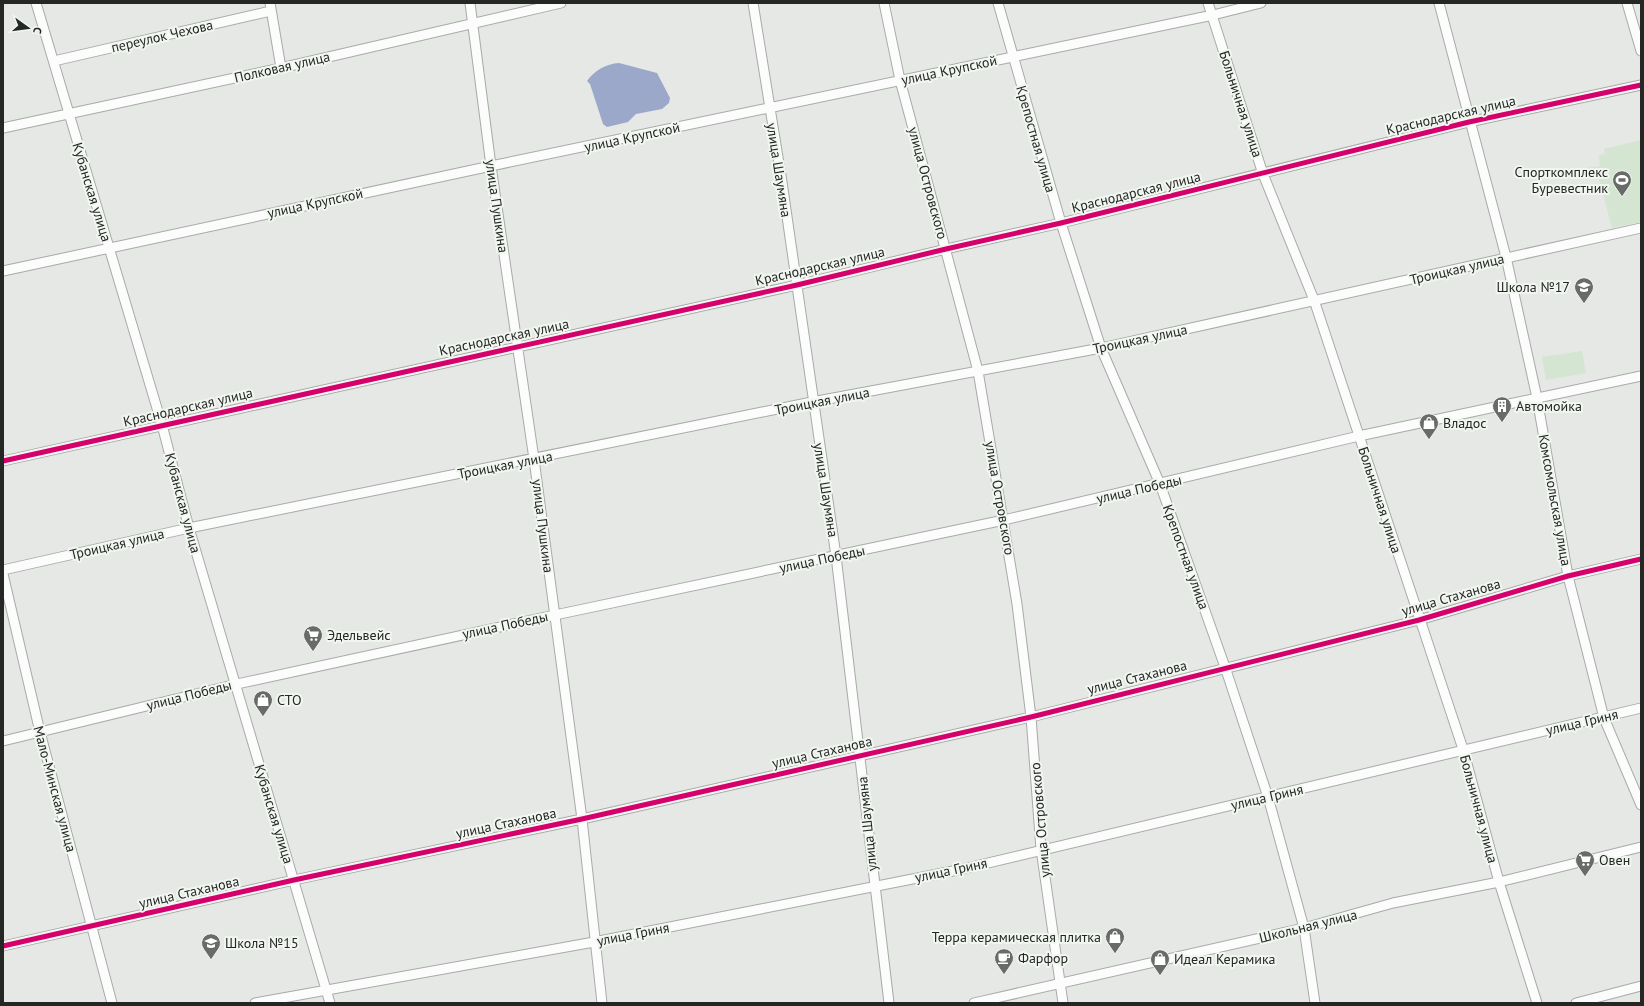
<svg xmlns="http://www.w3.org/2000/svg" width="1644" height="1006" viewBox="0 0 1644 1006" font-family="'PT Sans',sans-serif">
	<rect width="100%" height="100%" fill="#e5e8e4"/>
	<!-- green -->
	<path fill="#d4e5d1" d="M1641 140V222L1612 228 1597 172H1588L1587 168 1600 166 1599 155 1605 154 1604 149Z
		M1582 351 1586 373 1546 380 1542 357Z"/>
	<!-- water -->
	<path fill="#9ca8ca" d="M619 63 657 73 670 98 669 103 662 109 636 114 628 122 607 127 603 124 590 84 587 81C595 70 606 64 619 63Z"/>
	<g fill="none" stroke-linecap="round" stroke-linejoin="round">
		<defs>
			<path id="minor" d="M36 3 162 425 189 528 330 1003
				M270 3 281 68
				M470 3 491 166 534 459 582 819 602 1003
				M753 3 782 182 836 556 889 1003
				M884 3 900 80 978 371 1017 604 1031 717 1041 849 1063 1003
				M998 3 1061 223 1101 348 1160 484 1225 667 1268 797 1304 928 1315 1003
				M1208 3 1263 174 1314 300 1463 749 1499 882 1537 1003
				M1439 3 1506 257 1537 398 1568 576 1604 718 1641 805
				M1627 3 1641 51
				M54 61 271 11
				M3 128 281 68 561 3
				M3 271 491 166 1213 15 1261 3
				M3 461 797 285 946 249 1061 223 1469 122 1641 85
				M3 570 189 528 812 402 1101 348 1641 228
				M3 574 40 732 112 1003
				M3 741 237 684 555 615 1004 520 1359 436 1641 376
				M3 946 294 880 582 819 1031 717 1419 620 1568 576 1641 559
				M255 1003 594 942 963 869 1641 708
				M974 1003 1304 928 1393 903 1499 882 1641 847
				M1576 1003 1641 986"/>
		</defs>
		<!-- minor casing -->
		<use href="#minor" stroke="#a8aaa8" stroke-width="11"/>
		<!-- minor -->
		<use href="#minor" stroke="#fbfcfb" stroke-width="9"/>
		<defs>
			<path id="cycleway" d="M3 461 797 285 946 249 1061 223 1469 122 1641 85
				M3 946 294 880 582 819 1031 717 1419 620 1568 576 1641 559"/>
		</defs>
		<!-- cycleway casing -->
		<use href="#cycleway" stroke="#f1f7f0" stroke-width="8"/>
		<!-- cycleway -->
		<use href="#cycleway" stroke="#d6006c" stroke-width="5"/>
	</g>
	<!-- icons -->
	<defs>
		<symbol id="stadium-pin" viewBox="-11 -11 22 30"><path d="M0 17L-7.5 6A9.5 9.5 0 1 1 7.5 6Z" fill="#686b68" stroke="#f1f7f0"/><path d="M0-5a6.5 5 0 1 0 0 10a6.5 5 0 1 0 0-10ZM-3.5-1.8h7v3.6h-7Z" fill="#fff"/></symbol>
		<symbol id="school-pin" viewBox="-11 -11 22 30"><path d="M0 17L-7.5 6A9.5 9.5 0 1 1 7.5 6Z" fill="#686b68" stroke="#f1f7f0"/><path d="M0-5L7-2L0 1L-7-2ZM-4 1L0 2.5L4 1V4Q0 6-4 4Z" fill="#fff"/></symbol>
		<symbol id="building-pin" viewBox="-11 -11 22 30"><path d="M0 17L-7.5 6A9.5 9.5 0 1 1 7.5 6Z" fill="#686b68" stroke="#f1f7f0"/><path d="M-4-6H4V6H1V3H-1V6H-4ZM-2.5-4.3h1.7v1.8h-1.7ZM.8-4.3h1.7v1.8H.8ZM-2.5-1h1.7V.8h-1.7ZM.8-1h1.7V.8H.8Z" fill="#fff"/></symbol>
		<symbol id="shop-pin" viewBox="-11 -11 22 30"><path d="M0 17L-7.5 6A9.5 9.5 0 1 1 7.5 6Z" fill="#686b68" stroke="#f1f7f0"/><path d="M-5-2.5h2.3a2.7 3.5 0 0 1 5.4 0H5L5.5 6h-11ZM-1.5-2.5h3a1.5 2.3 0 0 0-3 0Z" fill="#fff"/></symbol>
		<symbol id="supermarket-pin" viewBox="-11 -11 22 30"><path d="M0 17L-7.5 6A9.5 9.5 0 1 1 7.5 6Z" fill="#686b68" stroke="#f1f7f0"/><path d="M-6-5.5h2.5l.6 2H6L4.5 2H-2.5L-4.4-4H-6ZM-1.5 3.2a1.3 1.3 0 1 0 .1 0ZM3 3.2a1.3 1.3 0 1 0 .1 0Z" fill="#fff"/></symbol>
		<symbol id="cafe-pin" viewBox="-11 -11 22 30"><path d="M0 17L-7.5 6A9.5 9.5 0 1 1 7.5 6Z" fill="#686b68" stroke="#f1f7f0"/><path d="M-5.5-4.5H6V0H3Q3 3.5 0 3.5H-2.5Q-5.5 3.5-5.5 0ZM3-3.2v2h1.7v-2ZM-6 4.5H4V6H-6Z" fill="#fff"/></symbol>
	</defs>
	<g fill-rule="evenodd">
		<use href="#stadium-pin" x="1611" y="169" width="22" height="30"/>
		<use href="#school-pin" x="1573" y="276" width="22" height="30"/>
		<use href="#building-pin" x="1491" y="395" width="22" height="30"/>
		<use href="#shop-pin" x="1418" y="412" width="22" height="30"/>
		<use href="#supermarket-pin" x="302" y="624" width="22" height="30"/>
		<use href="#shop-pin" x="252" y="689" width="22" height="30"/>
		<use href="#supermarket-pin" x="1574" y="849" width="22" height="30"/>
		<use href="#shop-pin" x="1104" y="926" width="22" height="30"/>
		<use href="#school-pin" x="200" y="932" width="22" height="30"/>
		<use href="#cafe-pin" x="993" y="947" width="22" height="30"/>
		<use href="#shop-pin" x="1149" y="948" width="22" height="30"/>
	</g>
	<g text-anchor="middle" stroke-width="4" stroke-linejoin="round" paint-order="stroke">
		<!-- street labels -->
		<g font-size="14" fill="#252725" stroke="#f1f7f0">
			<text transform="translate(162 36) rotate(-13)" y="5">переулок Чехова</text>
			<text transform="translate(282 67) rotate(-13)" y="5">Полковая улица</text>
			<text transform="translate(949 70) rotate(-12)" y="5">улица Крупской</text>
			<text transform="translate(1241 104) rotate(72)" y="5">Больничная улица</text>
			<text transform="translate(1451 115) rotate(-13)" y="5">Краснодарская улица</text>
			<text transform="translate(632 137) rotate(-12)" y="5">улица Крупской</text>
			<text transform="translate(1036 139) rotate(74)" y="5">Крепостная улица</text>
			<text transform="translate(779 170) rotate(81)" y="5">улица Шаумяна</text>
			<text transform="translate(928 183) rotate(75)" y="5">улица Островского</text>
			<text transform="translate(92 192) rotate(73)" y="5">Кубанская улица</text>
			<text transform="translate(1136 192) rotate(-14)" y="5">Краснодарская улица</text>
			<text transform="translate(315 203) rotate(-12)" y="5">улица Крупской</text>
			<text transform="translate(497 206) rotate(82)" y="5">улица Пушкина</text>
			<text transform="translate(820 266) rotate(-13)" y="5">Краснодарская улица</text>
			<text transform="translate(1457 269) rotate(-13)" y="5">Троицкая улица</text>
			<text transform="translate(504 337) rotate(-12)" y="5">Краснодарская улица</text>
			<text transform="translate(1140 339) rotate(-12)" y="5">Троицкая улица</text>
			<text transform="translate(822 401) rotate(-11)" y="5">Троицкая улица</text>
			<text transform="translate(188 407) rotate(-13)" y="5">Краснодарская улица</text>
			<text transform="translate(505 465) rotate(-11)" y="5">Троицкая улица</text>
			<text transform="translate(1139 489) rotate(-13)" y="5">улица Победы</text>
			<text transform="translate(826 490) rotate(81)" y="5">улица Шаумяна</text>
			<text transform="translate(1000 498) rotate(80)" y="5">улица Островского</text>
			<text transform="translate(1380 500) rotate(72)" y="5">Больничная улица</text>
			<text transform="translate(1555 500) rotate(80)" y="5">Комсомольская улица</text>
			<text transform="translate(183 503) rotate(75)" y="5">Кубанская улица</text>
			<text transform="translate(543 526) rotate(83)" y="5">улица Пушкина</text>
			<text transform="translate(117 544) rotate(-13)" y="5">Троицкая улица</text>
			<text transform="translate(1186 557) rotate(70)" y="5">Крепостная улица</text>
			<text transform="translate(822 559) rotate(-12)" y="5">улица Победы</text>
			<text transform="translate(1451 597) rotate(-16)" y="5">улица Стаханова</text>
			<text transform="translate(505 625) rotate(-12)" y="5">улица Победы</text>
			<text transform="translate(1137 677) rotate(-14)" y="5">улица Стаханова</text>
			<text transform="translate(189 695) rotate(-14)" y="5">улица Победы</text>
			<text transform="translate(1582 722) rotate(-13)" y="5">улица Гриня</text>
			<text transform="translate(822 752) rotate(-13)" y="5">улица Стаханова</text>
			<text transform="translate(55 789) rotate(75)" y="5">Мало-Минская улица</text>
			<text transform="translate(1267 797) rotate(-13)" y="5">улица Гриня</text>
			<text transform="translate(1479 809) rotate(75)" y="5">Больничная улица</text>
			<text transform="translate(274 814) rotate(73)" y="5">Кубанская улица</text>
			<text transform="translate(1040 820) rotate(-95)" y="5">улица Островского</text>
			<text transform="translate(506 823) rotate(-12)" y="5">улица Стаханова</text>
			<text transform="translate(867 824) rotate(-96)" y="5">улица Шаумяна</text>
			<text transform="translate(951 870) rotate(-12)" y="5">улица Гриня</text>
			<text transform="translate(189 892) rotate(-13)" y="5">улица Стаханова</text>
			<text transform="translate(1308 926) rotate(-14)" y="5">Школьная улица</text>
			<text transform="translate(633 934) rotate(-11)" y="5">улица Гриня</text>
		</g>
		<!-- poi labels -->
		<g font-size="14" fill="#252725" stroke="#f1f7f0" text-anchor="start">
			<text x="1608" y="177" text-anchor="end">Cпорткомплекс<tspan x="1608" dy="16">Буревестник</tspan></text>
			<text x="1570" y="292" text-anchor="end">Школа №17</text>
			<text x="1516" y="411">Автомойка</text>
			<text x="1443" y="428">Владос</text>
			<text x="327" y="640">Эдельвейс</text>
			<text x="277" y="705">СТО</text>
			<text x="1599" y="865">Овен</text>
			<text x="1101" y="942" text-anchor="end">Терра керамическая плитка</text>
			<text x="225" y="948">Школа №15</text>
			<text x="1018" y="963">Фарфор</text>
			<text x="1174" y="964">Идеал Керамика</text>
		</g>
	</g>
	<!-- border -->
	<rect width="1644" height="1006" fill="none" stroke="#252725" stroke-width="8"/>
	<!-- north arrow -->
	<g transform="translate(28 28) rotate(104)" stroke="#f1f7f0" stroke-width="3" paint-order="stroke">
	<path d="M0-3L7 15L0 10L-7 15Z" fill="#252725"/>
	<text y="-6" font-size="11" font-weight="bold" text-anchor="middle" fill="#252725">С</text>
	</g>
</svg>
